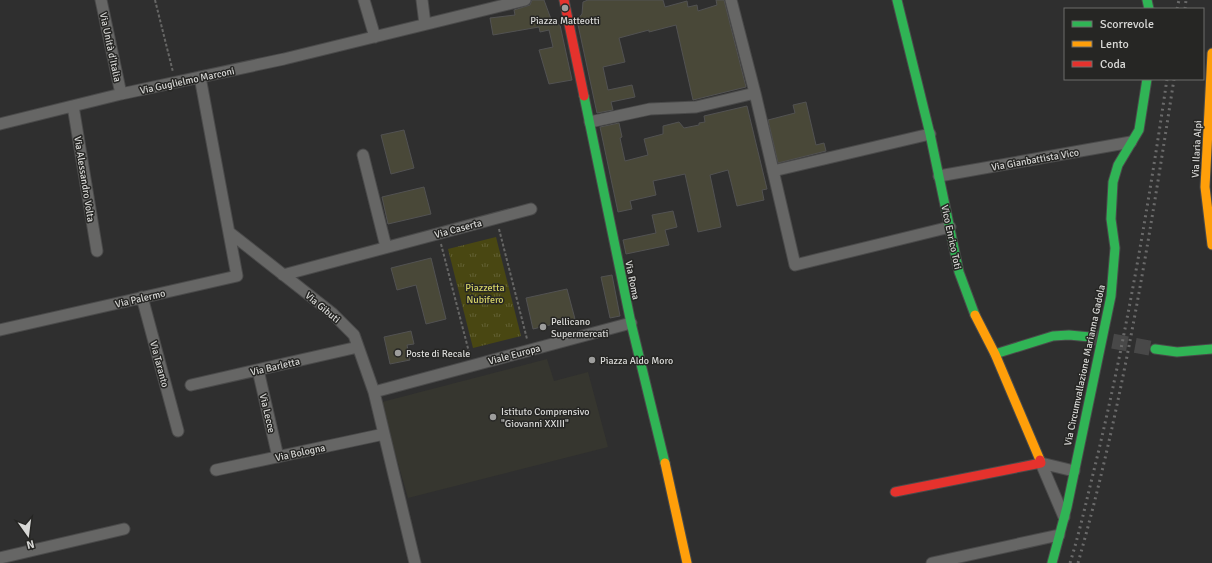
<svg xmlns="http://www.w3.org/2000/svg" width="1212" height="563" viewBox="0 0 1212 563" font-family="Signika,sans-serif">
	<defs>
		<pattern id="park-tufts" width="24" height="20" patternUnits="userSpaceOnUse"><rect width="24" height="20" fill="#494712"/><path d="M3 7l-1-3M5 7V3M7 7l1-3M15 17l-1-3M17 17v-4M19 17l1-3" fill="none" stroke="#626134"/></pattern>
	</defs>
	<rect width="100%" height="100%" fill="#2f2f2f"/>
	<!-- built -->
	<path fill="#36362f" d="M547 359 554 381 588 372 608 447 408 498 389 432 382 402Z"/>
	<!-- park -->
	<path fill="url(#park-tufts)" d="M496 237 521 336 473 348 448 249Z"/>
	<!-- building -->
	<path fill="#494838" stroke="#525252" d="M532 0H544L551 19 560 25 572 80 549 84 539 50 553 47 549 30 540 32 539 27 493 35 490 18 515 15 514 10 530 5Z
		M588 0H663L665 7 687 1 688 7 697 5 698 11 717 5 716 0H724L746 87 693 100 676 25 649 32V30L619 38 625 62 603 67 608 90 632 85 635 97 611 102 613 110 597 113 577 20 582 14 583 2Z
		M806 102 816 145 824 143 826 151 778 163 768 120 795 113 793 105Z
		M747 106 767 189 762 190 764 200 737 206 728 170 710 175 721 227 698 232 685 174 653 181 656 195 630 201 632 209 618 212 600 127 619 123 622 137 620 138 625 161 648 155 644 139 663 134V126L679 122 684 128 699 125V123L705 122 704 116Z
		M404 130 414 168 391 174 381 135Z
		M424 187 431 214 388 224 382 197Z
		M673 211 677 227 665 230 669 245 626 254 623 240 656 233 652 215Z
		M431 258 446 319 426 324 416 285 397 290 391 268Z
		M612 275 620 316 610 318 601 277Z
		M567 289 575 319 533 329 526 298Z
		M411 331 414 344 407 345 410 360 390 364 384 337Z"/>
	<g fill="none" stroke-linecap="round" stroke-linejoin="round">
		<!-- secondary-tunnel -->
		<path stroke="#484848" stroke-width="15" stroke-dasharray="15 8" stroke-linecap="butt" d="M1090 337 1155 349"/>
		<defs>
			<path id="street" d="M101 0 121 94
				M364 0 375 37
				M422 0 425 24
				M731 0 755 93 795 265 950 227
				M73 106 97 251
				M590 122 650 109 696 107 755 93
				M0 124 121 94 284 59 525 0
				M363 155 386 247
				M773 171 930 134
				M939 176 1131 142
				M229 232 332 313 354 335 374 392 415 563
				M283 275 531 209
				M142 297 178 431
				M0 330 237 276 200 77
				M258 370 278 457
				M191 385 358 347
				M374 392 631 323
				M216 470 384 434
				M1064 517 1041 463 1074 471
				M0 558 124 529
				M932 563 1059 535"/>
			<path id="fast" d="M897 0 930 134 959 272 975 315
				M1147 0 1149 9
				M584 96 631 323 665 463
				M1155 349 1177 352 1212 349
				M995 354 1053 336 1069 335 1090 337
				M1052 563 1067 507 1111 296 1115 248 1111 219 1113 182 1118 165 1139 130 1147 79"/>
			<path id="slow" d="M1212 53 1205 187 1212 245
				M975 315 995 354 1040 460
				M665 463 687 563"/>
			<path id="jam" d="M564 0 584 96
				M895 492 1041 463 1040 460"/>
		</defs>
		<!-- street casing -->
		<use href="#street" stroke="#4a4a4a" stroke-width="13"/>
		<!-- fast casing -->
		<use href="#fast" stroke="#4a4a4a" stroke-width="11"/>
		<!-- slow casing -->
		<use href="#slow" stroke="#4a4a4a" stroke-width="11"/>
		<!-- jam casing -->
		<use href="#jam" stroke="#4a4a4a" stroke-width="11"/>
		<!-- path -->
		<path stroke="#666665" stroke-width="2" stroke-dasharray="3 2" stroke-linecap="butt" d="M155 0 173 72
			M499 229 527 339
			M441 244 470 356"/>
		<!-- street -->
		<use href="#street" stroke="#666665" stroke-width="11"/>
		<!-- fast -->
		<use href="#fast" stroke="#30b455" stroke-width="9"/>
		<!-- slow -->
		<use href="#slow" stroke="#ff9f0a" stroke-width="9"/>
		<!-- jam -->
		<use href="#jam" stroke="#e5322d" stroke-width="9"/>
		<!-- rail -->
		<path stroke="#6a6a6a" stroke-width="3" stroke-dasharray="2 4" stroke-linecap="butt" d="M1177 9 1179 0
			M1185 9 1186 0
			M1070 563C1080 531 1087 498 1095 466 1126 338 1148 209 1167 79
			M1078 563C1123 405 1149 241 1174 79"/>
	</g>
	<!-- markers -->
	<g fill="#9d9d9c" stroke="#262624" stroke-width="1.5">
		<circle cx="565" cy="8" r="4"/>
		<circle cx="543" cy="327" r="4"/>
		<circle cx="398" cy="353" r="4"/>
		<circle cx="592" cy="360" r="4"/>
		<circle cx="493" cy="417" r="4"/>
	</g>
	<g text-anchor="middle" stroke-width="3" stroke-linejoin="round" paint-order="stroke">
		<!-- poi labels -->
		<g font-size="10" fill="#d8d8d6" stroke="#262624" text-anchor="start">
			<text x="565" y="24" text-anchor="middle">Piazza Matteotti</text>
			<text x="551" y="325">Pellicano<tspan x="551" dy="12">Supermercati</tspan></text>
			<text x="406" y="357">Poste di Recale</text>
			<text x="600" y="364">Piazza Aldo Moro</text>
			<text x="501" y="415">Istituto Comprensivo<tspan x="501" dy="12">"Giovanni XXIII"</tspan></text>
		</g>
		<!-- street labels -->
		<g font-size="10" fill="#d8d8d6" stroke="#262624">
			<text transform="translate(111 47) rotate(78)" y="4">Via Unità d'Italia</text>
			<text transform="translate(187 80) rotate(-12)" y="4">Via Guglielmo Marconi</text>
			<text transform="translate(1196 149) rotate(-87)" y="4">Via Ilaria Alpi</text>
			<text transform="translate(1035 159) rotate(-10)" y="4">Via Gianbattista Vico</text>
			<text transform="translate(85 179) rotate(81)" y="4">Via Alessandro Volta</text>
			<text transform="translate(458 228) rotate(-15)" y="4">Via Caserta</text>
			<text transform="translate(952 237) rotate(78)" y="4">Vico Enrico Toti</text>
			<text transform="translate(633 280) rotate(79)" y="4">Via Roma</text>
			<text transform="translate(140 298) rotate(-13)" y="4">Via Palermo</text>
			<text transform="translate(323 307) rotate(40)" y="4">Via Gibuti</text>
			<text transform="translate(514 354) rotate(-15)" y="4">Viale Europa</text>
			<text transform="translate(160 364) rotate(75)" y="4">Via Taranto</text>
			<text transform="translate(1084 365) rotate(-78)" y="4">Via Circumvallazione Marianna Gadola</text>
			<text transform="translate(275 366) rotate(-13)" y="4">Via Barletta</text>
			<text transform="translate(268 413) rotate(77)" y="4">Via Lecce</text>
			<text transform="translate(300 452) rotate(-12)" y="4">Via Bologna</text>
		</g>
		<!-- park labels -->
		<g font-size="10" fill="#d5d266" stroke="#262624">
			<text x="485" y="291">Piazzetta<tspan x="485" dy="12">Nubifero</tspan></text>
		</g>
	</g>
	<!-- legend -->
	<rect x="1064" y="8" width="140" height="72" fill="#262624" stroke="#6d6d6b"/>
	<rect x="1072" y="21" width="20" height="6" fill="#30b455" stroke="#6d6d6b"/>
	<text x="1100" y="28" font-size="12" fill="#d8d8d6">Scorrevole</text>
	<rect x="1072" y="41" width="20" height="6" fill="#ff9f0a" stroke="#6d6d6b"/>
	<text x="1100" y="48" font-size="12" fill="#d8d8d6">Lento</text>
	<rect x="1072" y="61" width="20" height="6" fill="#e5322d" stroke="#6d6d6b"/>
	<text x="1100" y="68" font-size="12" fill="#d8d8d6">Coda</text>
	<!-- north arrow -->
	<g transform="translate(28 535) rotate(166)" stroke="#262624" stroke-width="3" paint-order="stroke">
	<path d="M0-3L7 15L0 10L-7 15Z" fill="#d8d8d6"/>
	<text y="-6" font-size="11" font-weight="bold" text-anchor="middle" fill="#d8d8d6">N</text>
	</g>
</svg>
